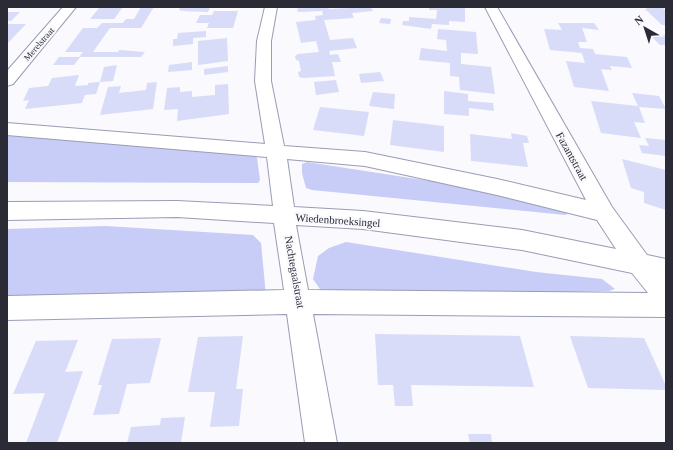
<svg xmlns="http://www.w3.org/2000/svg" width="673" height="450" viewBox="0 0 673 450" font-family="'Times New Roman',serif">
	<rect width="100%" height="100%" fill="#f9f9fe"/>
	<!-- green -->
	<path fill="#c7cdf7" d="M7 131 254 155 257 158 260 180 258 183 7 182Z
		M307 162 495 191 574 211 565 215 312 190 306 188 302 173V164Z
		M106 226 253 235 261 243 266 296 7 301V229Z
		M346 242 536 272 602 279 615 289 609 291 332 297 322 292 313 279 318 256 329 248Z"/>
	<!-- building -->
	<path fill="#d8dcf8" d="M100 7H123L114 19H90Z
		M141 7H154L141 28H110L93 52H118L119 50 145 52 141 57H80L74 65H53L59 57H79L83 52H65L83 28H97L102 23H123L126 19H134Z
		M180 7H210L208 12 183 11 179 10Z
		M301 7H328L329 9 371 7 373 11 352 13 354 18 324 20 330 40 353 38 357 48 329 51 330 55 338 54 341 62H332L335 76 303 78 299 77 298 72 301 71 299 61 296 60 295 56 298 54 319 52 316 41 301 43 296 22 316 20 315 16 323 15 322 11 298 12 297 9Z
		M429 7H465V22L449 21V25L432 24 431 29 402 25 403 21H409V17L436 19 437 10H429Z
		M651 7H662L666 11V25H662L645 9Z
		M214 11H238L233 28H207L209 23H196L200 15H212Z
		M7 12H20L11 21H7Z
		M381 18 391 19 390 24 379 23Z
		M558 23H594L599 30 582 28 587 42H578L580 48 593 49 595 54 627 57 632 68 610 66 612 70 601 69 609 91 574 87 566 61 585 63 582 53 550 50 544 29 562 30Z
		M7 24H26L7 44Z
		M438 29 476 32 478 54 461 53V64L491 67 495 94 460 90 459 77 450 76V63L419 60 421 48 447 51 446 40 437 39Z
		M206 31V37L193 38V44L173 46V39H177L178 33Z
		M650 35H666V45H660Z
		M227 38 228 61 198 65V41Z
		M192 62V70L168 72 169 65Z
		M117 65 113 81 100 82 104 67Z
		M228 66V72L204 75V69Z
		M380 72 384 81 361 83 359 74Z
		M79 75 75 86 88 85V83L100 82 96 94 85 95 82 103 25 109 29 100 23 101 29 88 48 86 52 78Z
		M336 80 339 92 316 95 314 82Z
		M157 82 153 109 100 115 108 87 121 86 119 93 146 90 147 83Z
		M228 84 229 114 177 121 178 109 164 110 167 88 180 87V92L192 91V97L215 95V85Z
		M444 91 468 94V101L493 103 494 111 469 108V116L444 114Z
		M373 92 395 94 394 109 369 106Z
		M632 93 659 96 666 109 639 107 645 123 634 122 641 138 601 133 591 101 638 106Z
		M320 107 369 112 364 136 313 130Z
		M393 120 444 126V152L390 145Z
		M511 133 527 136 529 143H523L528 167 471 161 470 134 512 139Z
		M645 138 666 140V156L642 153 639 145 649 146Z
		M622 159 666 170V210L644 203V192L631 188Z
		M375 334 520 336 534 387 411 385 413 406H395L393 385H378Z
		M243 336 236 389H243L239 426 210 427 215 392H188L198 337Z
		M570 336 644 338 666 386V390L588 388Z
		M161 338 150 383 127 384 119 414 93 415 102 385H98L112 339Z
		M78 340 65 372 83 371 57 443H26L45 393 13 394 36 341Z
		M185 417 181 443H127L131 427 160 425 161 418Z
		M468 434H491L492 443H470Z
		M583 442H627V443H583Z"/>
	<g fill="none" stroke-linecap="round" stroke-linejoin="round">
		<defs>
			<path id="minor" d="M63 7H76L13 84 7 86V71Z
				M265 7H277L271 41V81L284 146 365 152 497 179 586 200 485 7H497L612 207 647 255 666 259V317L313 314 337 443H305L287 314 7 320V296L284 290 274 223 177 217 7 220V202L177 201 273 206 267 157 7 135V123L265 144 255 81 257 41ZM287 159 365 166 497 195 597 220 616 249 522 230 363 211 294 207ZM296 225 363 229 522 250 632 273 648 293 308 290Z"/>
		</defs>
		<!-- minor casing -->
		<use href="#minor" stroke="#999db4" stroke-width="2"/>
		<!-- minor -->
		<use href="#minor" fill="#fff" fill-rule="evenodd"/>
	</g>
	<g text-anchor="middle" stroke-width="4" stroke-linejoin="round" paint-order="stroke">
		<!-- far-street labels -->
		<g font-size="9" fill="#2a2b34" stroke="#f9f9fe">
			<text transform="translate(39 44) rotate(-49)" y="3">Merelstraat</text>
		</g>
		<!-- street labels -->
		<g font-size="11" fill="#2a2b34" stroke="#f9f9fe">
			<text transform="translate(572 156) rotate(61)" y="4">Fazantstraat</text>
			<text transform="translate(338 220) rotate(4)" y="4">Wiedenbroeksingel</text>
			<text transform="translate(295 272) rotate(80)" y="4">Nachtegaalstraat</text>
		</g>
	</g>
	<!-- border -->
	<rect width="673" height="450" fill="none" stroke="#2a2b34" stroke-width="16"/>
	<!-- north arrow -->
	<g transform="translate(645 28) rotate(321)" stroke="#f9f9fe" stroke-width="3" paint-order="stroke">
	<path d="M0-3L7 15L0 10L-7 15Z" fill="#2a2b34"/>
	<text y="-6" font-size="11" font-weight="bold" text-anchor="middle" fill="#2a2b34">N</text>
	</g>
</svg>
